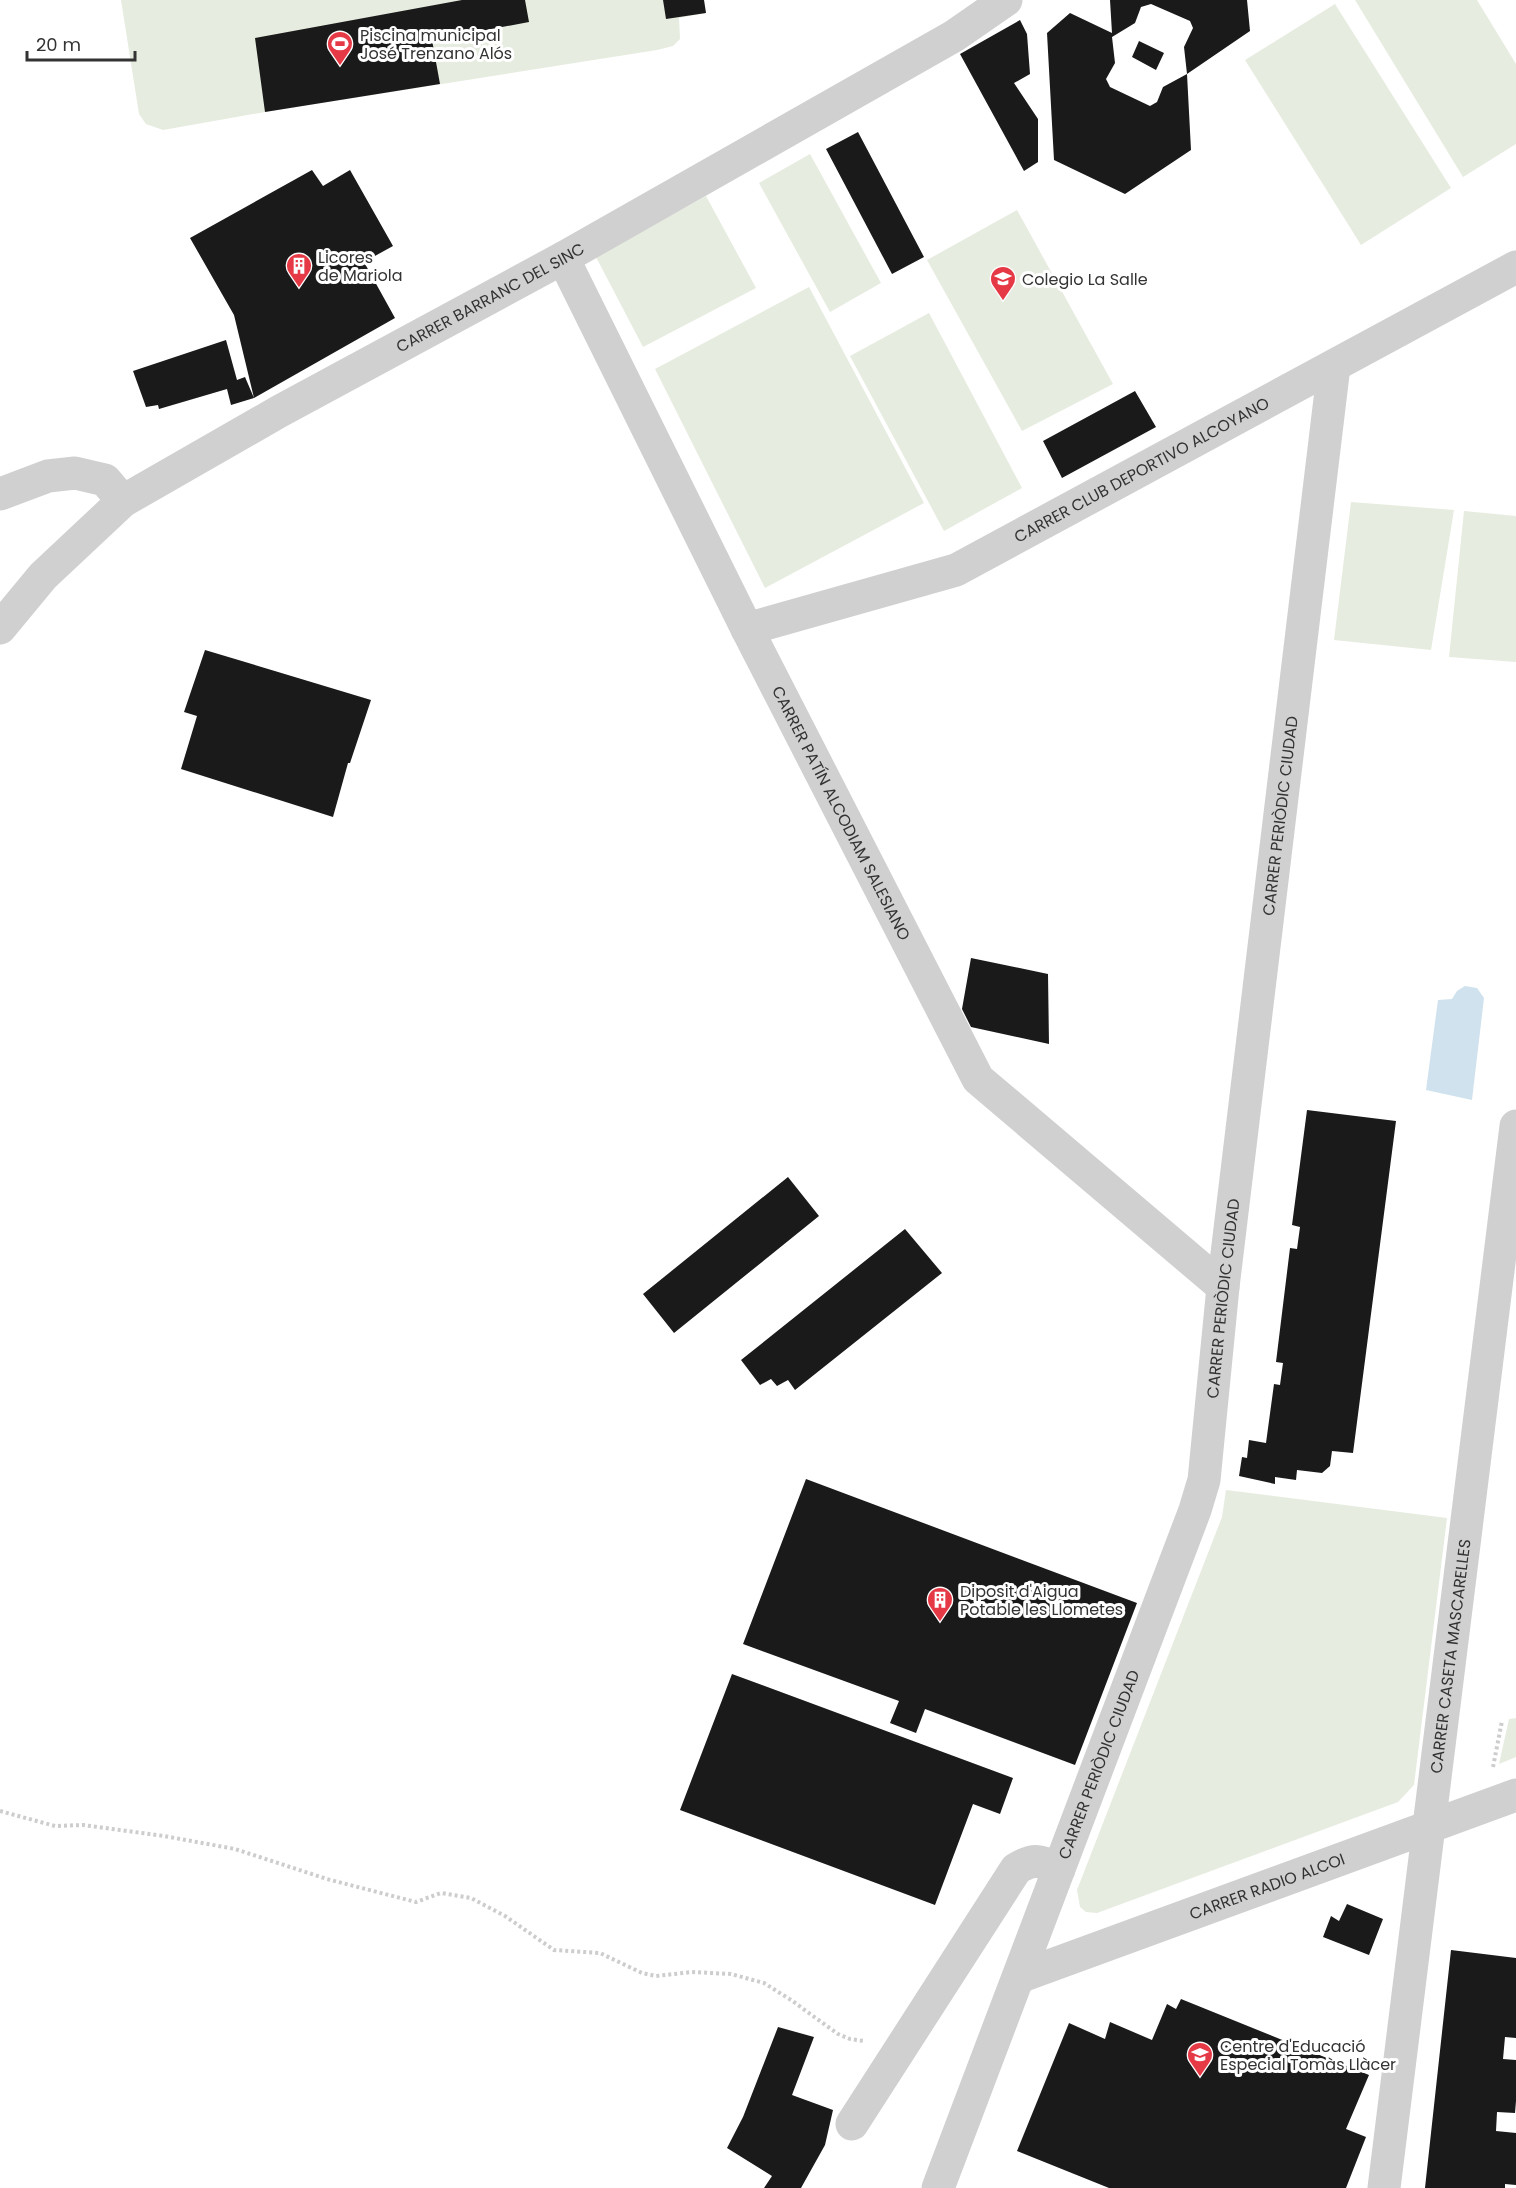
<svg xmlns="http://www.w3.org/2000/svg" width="1516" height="2188" viewBox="0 0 1516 2188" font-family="Poppins,sans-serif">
	<rect width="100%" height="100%" fill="#fff"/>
	<!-- green -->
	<path fill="#e6ecdf" d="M121 0H704L706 13 679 18 680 39 673 46 657 50 265 112 163 130 146 124 139 114Z
		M1355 0H1477L1516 64V144L1463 177Z
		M1335 4 1451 188 1361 245 1245 60Z
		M810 154 881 283 830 312 759 183Z
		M706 196 756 288 643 347 596 257Z
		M1017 210 1113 384 1022 431 927 260Z
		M809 287 924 503 765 588 655 369Z
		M929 313 1022 488 944 531 850 356Z
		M1351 502 1454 510 1431 650 1334 640Z
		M1464 511 1516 516V662L1449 657Z
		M1226 1490 1447 1518 1414 1785 1398 1802 1097 1913 1086 1912 1080 1907 1077 1890 1222 1517Z
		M1516 1718V1757L1499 1764 1509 1719Z"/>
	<!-- water -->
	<path fill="#cfe2ee" d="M1465 986 1477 988 1484 998 1472 1100 1426 1090 1438 1000 1452 999 1457 991Z"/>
	<!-- building -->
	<path fill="#1a1a1a" d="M462 0H525L529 22 432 40 440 84 265 112 255 38Z
		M663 0H704L706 13 666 19Z
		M1110 0H1247L1250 31 1187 74 1184 47 1193 28 1190 21 1151 4 1141 7 1135 23 1112 37 1115 63 1106 79 1110 87 1150 106 1157 102 1163 87 1187 74 1191 150 1125 194 1054 160 1047 33 1070 13 1112 33Z
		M1020 20 1027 34 1030 74 1014 83 1038 119V162L1024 171 960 54Z
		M1139 41 1164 53 1156 70 1132 57Z
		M858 132 924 257 892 274 826 149Z
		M312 170 323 186 350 170 393 246 364 262 395 318 254 398 231 405 227 389 159 409 158 405 146 407 133 371 226 340 237 380 245 377 254 398 234 315 190 238Z
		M1135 391 1156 427 1062 478 1043 441Z
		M205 650 371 700 350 763H348L333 817 181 769 197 716 184 712Z
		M971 958 1048 974 1049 1044 971 1027 962 1009Z
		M1307 1110 1396 1121 1353 1453 1332 1451 1330 1466 1322 1473 1297 1470 1296 1480 1275 1477V1484L1239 1476 1242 1457 1247 1458 1249 1440 1266 1443 1274 1384 1280 1385 1283 1363 1276 1362 1290 1248 1297 1249 1300 1227 1292 1225Z
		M788 1177 819 1216 674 1333 643 1294Z
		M905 1229 942 1273 795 1390 788 1380 777 1386 771 1379 760 1385 741 1360Z
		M806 1479 1137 1603 1075 1765 925 1709 916 1733 890 1723 899 1701 743 1644Z
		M732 1674 1013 1778 1000 1814 973 1804 935 1905 680 1810Z
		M1347 1904 1383 1919 1369 1955 1323 1937 1331 1916 1339 1921Z
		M1451 1950 1516 1958V2038L1505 2037 1503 2059 1516 2060V2101L1515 2113 1497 2112 1496 2131 1516 2133V2185L1505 2184V2188H1425Z
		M1181 1999 1369 2075 1346 2129 1366 2137 1346 2188H1109L1017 2151 1069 2023 1105 2039 1110 2022 1152 2040 1167 2004 1176 2009Z
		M778 2027 814 2037 792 2095 833 2110 825 2145 801 2188H764L772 2176 727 2148 743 2117Z"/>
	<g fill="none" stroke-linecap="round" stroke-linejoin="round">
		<!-- path -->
		<path stroke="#cdcdcd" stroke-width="4" stroke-dasharray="3 3" stroke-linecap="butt" d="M1493 1767 1502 1721
			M0 1811 55 1826 83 1825 164 1836 235 1849 327 1879 416 1902 441 1893 471 1898 505 1916 554 1950 600 1953 642 1973 656 1976 692 1972 731 1974 764 1983 791 2000 838 2034 850 2039 864 2041"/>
		<!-- minor -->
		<g stroke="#d0d0d0" stroke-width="33">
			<path id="s1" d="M563 258 747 629 978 1079 1223 1287"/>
			<path d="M0 494 48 476 75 473 105 480 123 501"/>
			<path id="s2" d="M0 628 43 576 123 501 280 411 563 258 954 36 1006 0"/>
			<path id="s3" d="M747 629 956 570 1516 267"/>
			<path id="s4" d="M1019 1977 1516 1795"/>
			<path d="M852 2124 1016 1869C1035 1857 1040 1861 1059 1869"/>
			<path id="s5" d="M938 2188 1195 1510 1204 1480 1223 1287 1334 366"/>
			<path id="s6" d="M1384 2188 1516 1126"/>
		</g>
	</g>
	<!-- icons -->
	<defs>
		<symbol id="stadium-pin" viewBox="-11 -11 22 30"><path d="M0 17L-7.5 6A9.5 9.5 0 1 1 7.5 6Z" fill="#e63946" stroke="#fff"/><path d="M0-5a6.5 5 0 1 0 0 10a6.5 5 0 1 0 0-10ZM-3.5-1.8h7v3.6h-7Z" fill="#fff"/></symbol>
		<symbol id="building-pin" viewBox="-11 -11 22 30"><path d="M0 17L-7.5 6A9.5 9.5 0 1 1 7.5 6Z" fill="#e63946" stroke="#fff"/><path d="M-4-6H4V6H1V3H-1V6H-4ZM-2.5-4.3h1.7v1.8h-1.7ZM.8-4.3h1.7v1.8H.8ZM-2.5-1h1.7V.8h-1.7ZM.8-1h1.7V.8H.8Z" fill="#fff"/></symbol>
		<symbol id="school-pin" viewBox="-11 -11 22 30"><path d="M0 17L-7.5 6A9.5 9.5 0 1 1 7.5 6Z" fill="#e63946" stroke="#fff"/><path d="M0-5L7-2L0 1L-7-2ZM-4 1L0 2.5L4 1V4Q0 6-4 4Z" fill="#fff"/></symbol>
	</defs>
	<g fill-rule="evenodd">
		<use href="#stadium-pin" x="325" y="29" width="30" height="40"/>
		<use href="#building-pin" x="284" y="251" width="30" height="40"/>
		<use href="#school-pin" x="988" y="264" width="30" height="40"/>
		<use href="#building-pin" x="925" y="1585" width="30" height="40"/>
		<use href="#school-pin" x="1185" y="2040" width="30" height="40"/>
	</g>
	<g text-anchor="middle" stroke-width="6" stroke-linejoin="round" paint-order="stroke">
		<!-- poi labels -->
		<g font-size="16" fill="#333" stroke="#fff" text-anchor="start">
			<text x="360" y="41">Piscina municipal<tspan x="360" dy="18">José Trenzano Alós</tspan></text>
			<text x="318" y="263">Licores<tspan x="318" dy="18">de Mariola</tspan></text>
			<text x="1022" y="285">Colegio La Salle</text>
			<text x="960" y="1597">Diposit d'Aigua<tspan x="960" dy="18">Potable les Llometes</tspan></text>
			<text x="1220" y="2052">Centre d'Educació<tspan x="1220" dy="18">Especial Tomàs Llàcer</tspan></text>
		</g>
		<!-- street labels -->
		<g font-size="16" fill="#333" stroke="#fff">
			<text dy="6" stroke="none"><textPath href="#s2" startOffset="597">CARRER BARRANC DEL SINC</textPath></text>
			<text dy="6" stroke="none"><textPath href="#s3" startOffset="428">CARRER CLUB DEPORTIVO ALCOYANO</textPath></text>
			<text dy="6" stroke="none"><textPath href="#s1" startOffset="621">CARRER PATÍN ALCODIAM SALESIANO</textPath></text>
			<text dy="6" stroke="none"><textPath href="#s5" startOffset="1425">CARRER PERIÒDIC CIUDAD</textPath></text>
			<text dy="6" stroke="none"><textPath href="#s5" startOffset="939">CARRER PERIÒDIC CIUDAD</textPath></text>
			<text dy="6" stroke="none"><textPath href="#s6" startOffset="536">CARRER CASETA MASCARELLES</textPath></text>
			<text dy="6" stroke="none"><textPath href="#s5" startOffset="453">CARRER PERIÒDIC CIUDAD</textPath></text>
			<text dy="6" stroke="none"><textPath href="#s4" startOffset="264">CARRER RADIO ALCOI</textPath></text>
		</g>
	</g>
	<!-- scale -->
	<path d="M27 51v9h108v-9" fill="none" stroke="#333333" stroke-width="3"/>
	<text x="36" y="51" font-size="18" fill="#333333" stroke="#ffffff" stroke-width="4.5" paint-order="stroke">20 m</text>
</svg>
